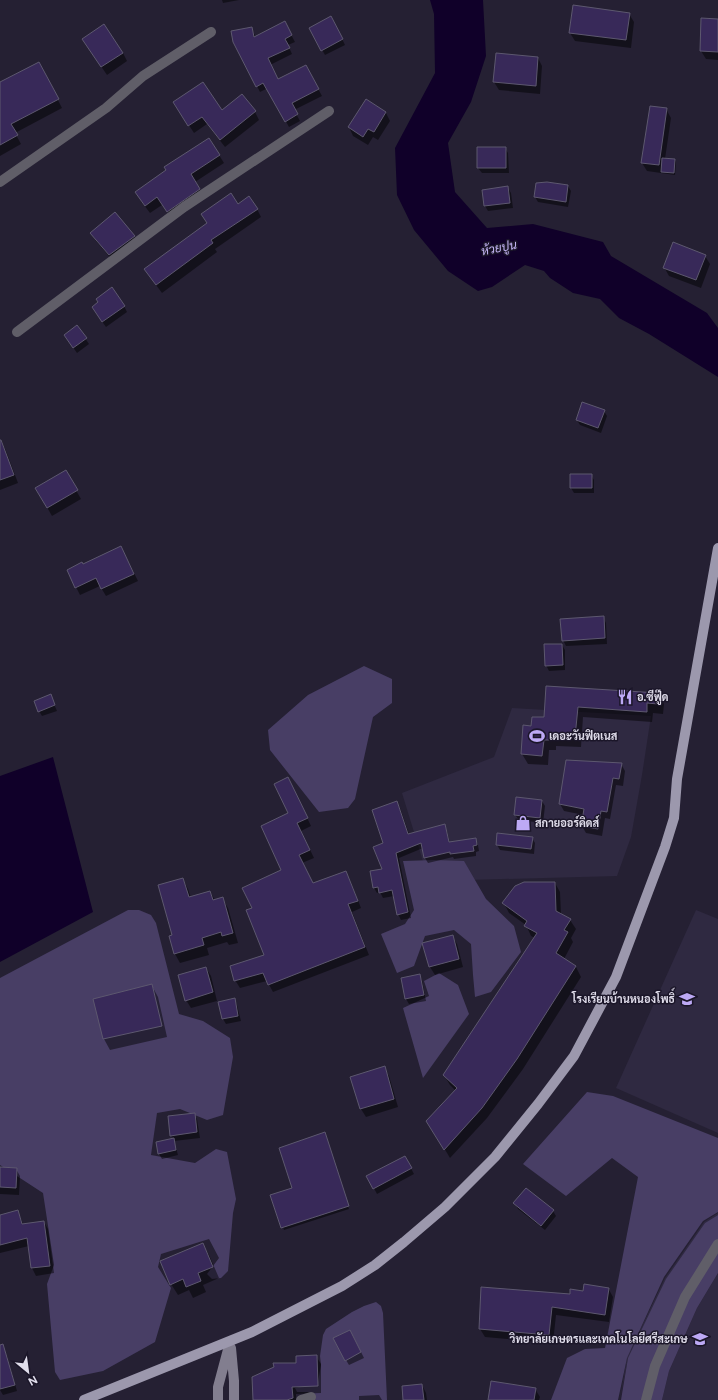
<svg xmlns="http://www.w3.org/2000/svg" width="718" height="1400" viewBox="0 0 718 1400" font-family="Figtree,Sarabun,sans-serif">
	<rect width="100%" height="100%" fill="#252033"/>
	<!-- built -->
	<path fill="#2f2941" d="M512 708 651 716 642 775 631 837 617 876 429 881 402 793 494 757Z
		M696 910 718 919V1133L616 1088Z
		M718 1213V1215L705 1223 628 1358 620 1400 627 1357 665 1278 704 1222Z
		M718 1273V1400H662L669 1371 697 1308Z"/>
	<!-- green -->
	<path fill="#483e65" d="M364 666 392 679V703L373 717 355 799 348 808 319 812 270 750 268 730 308 695Z
		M434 860 464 861 486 899 514 926 521 952 491 992 475 997 473 975 471 944 454 930 425 936 414 966 397 973 381 934 405 924 414 910 403 861Z
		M128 910H139L151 915 156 923 179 1014 203 1021 230 1038 233 1057 223 1115 207 1120 180 1109 157 1113 151 1155 195 1163 216 1149 227 1152 236 1199 233 1213 228 1271 221 1278 212 1279 207 1274 219 1258 209 1239 161 1254 158 1267 171 1288 155 1342 103 1371 60 1380 55 1372 47 1284 54 1265 43 1193 0 1165V978Z
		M439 973 458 985 469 1014 423 1078 403 1008 429 996 424 981Z
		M587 1092 613 1096 718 1138V1212L703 1221 664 1277 627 1358 618 1400H551L567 1358 585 1349 605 1348 638 1177 612 1158 566 1196 523 1164Z
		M718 1215V1273L697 1308 669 1371 662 1400H621L628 1358 666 1279 705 1223Z
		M376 1302 381 1306 383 1313 387 1400H315L311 1392H297L295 1388 318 1382 321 1365 320 1356 323 1335 326 1329 352 1312 364 1306Z"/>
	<!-- water -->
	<path fill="#100029" d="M430 0H483L486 56 471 102 448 143 455 192 487 228 533 224 603 242 611 256 707 313 718 328V377L649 334 619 318 600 299 573 293 550 278 544 271 525 265 492 287 478 291 448 271 414 230 397 195 395 148 435 73 434 14Z
		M53 757 93 912 0 962V776Z"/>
	<!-- shadow -->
	<path fill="#0007" d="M222 0H239L223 3Z
		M629 14 634 22 631 48 575 41 570 33Z
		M702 19 718 20V60L706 59 701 51Z
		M334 22 345 45 325 55 310 28Z
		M251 28 256 37 288 29 295 42 288 45 292 54 270 65 278 80 309 72 322 96 294 110 300 121 289 127 268 88 260 92 257 86Z
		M88 47 123 53 127 61 107 75Z
		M538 58 542 66 540 94 499 90 494 82Z
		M43 71 62 108 15 133 21 144 0 156V83Z
		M366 100 386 113 390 121 378 140 373 137 368 145 353 136 349 127Z
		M666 109 671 118 665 159 675 160 676 162 675 175 647 171 642 163Z
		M179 110 255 112 259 120 225 147 207 124 194 133Z
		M505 148 508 153 509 173H482L478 168Z
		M219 155 224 163 195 182 204 197 173 219 162 205 150 213 141 201Z
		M568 186 571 191 568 207 538 202 535 197Z
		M508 188 511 193 513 208 488 211 485 206Z
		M237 205 257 209 261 217 215 249 217 252 162 293 150 277Z
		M92 233 134 236 139 245 115 263 96 241Z
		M705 256 710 264 701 288 669 276 664 267Z
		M99 303 124 306 127 312 106 327 96 313Z
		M77 326 89 344 77 353 68 340Z
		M604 411 607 416 601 433 580 425 577 420Z
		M2 442 6 451 18 483 0 490V443Z
		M65 471 81 499 52 516 36 488Z
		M591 475 594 480V493H574L571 488Z
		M121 547 138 581 106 596 100 586 80 595 76 587 82 565Z
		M603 617 606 623 607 644 566 646 563 640Z
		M562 645 565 650V670L549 671 546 665Z
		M547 687 658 694 664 704 663 714 653 713 652 722 583 717 581 747 556 746V750H549L548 765 528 764 522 754 532 727 545 718Z
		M50 695 57 711 42 716 39 711Z
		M621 764 625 771 623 786 616 785 610 819 605 818 602 836 586 833 582 826 584 815 564 811 560 804Z
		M292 786 311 826 301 831 314 858 302 863 313 884 346 872 350 880 361 908 352 912 369 955 273 992 267 981 240 988 235 980 265 956 253 908 283 871Z
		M542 801 545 806 543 823 519 820 515 815Z
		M397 803 400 808 409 834 444 825 447 831 450 843 475 839 478 845 479 851 476 852V856L454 859 453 857 428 863 425 858 423 848 399 858 411 918 401 920 398 914 394 896 383 898 380 892 377 893 374 888 383 869 384 843Z
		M532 838 535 843 534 854 500 850 497 845Z
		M183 879 188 889 191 898 210 892 215 900 222 898 228 908 238 943 229 945 227 942 207 948 209 955 180 963 175 954 174 936Z
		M555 883 560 892 561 914 570 920 576 929 571 938 573 942 564 959 576 967 581 977 523 1069 487 1118 450 1158 428 1121 456 1091 450 1085 444 1075 535 938 531 936 526 925 509 913 504 903Z
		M452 936 457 944 463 967 435 975 430 967Z
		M206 968 211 976 217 1001 191 1008 186 1000Z
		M419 975 422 980 426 1001 409 1004 406 999 402 978Z
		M152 986 158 997 167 1037 110 1050 104 1039 94 999Z
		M234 999 237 1005 241 1021 226 1024 223 1019 220 1002Z
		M384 1068 389 1076 398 1107 366 1117 361 1109 351 1077Z
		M194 1114 197 1119 200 1138 174 1141 178 1155 162 1159 159 1154 174 1139 171 1135Z
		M326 1136 349 1209 284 1230 272 1196 293 1189Z
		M405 1157 414 1174 377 1194 368 1177Z
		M0 1168 16 1169 20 1176 19 1195 0 1194Z
		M515 1203 553 1211 556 1216 545 1230 518 1209Z
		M18 1211 23 1224 44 1222 48 1229 54 1273 36 1276 32 1268 29 1246 0 1253V1216Z
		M202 1244 209 1255 219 1278 203 1285 206 1292 193 1298 189 1290 178 1295 171 1284Z
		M608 1288 613 1297 609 1322 556 1315 553 1343 485 1337 480 1329 570 1295Z
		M353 1336 364 1358 349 1365 346 1360Z
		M4 1350 7 1356 17 1391 3 1395 0 1390V1352Z
		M316 1356 321 1364V1393L296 1394V1400H254L297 1364Z
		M422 1385 426 1393 427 1400H404Z
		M535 1389 540 1397 539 1400H489Z
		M379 1395 382 1400H359V1396Z"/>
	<!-- building -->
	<path fill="#382959" stroke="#5d586f" d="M573 5 630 13 626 40 569 33Z
		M331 16 343 39 321 51 309 28Z
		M701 18 718 19V52L700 51Z
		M285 21 292 35 285 39 290 48 268 58 278 79 306 65 319 89 292 103 298 114 285 122 263 83 256 87 233 42 231 31 252 27 254 37Z
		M104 24 123 53 101 67 82 39Z
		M496 53 538 57 536 86 493 82Z
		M39 62 59 99 11 124 18 135 0 145V82Z
		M203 82 222 110 242 94 256 111 220 140 202 117 188 126 173 102Z
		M366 99 386 112 374 132 368 129 363 137 348 127Z
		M650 106 667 108 659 165 641 163Z
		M209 138 220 155 191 174 200 189 167 212 157 197 145 206 135 192 166 170 164 167Z
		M477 147H506V168H477Z
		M662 158 675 159 674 173 661 172Z
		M547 182 568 185 566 202 534 197 536 183Z
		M508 186 510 203 484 206 482 190Z
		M231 193 238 204 249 196 258 209 211 240 213 243 156 285 144 269 207 223 201 214Z
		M115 212 135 236 109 255 90 233Z
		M673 242 706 255 696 280 663 268Z
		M112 287 125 306 102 322 92 307 98 302 96 299Z
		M77 325 87 338 73 348 64 335Z
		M582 402 605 410 598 428 576 420Z
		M0 440H1L14 475 0 480Z
		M66 470 78 490 47 508 35 488Z
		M570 474H592V488H570Z
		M121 546 134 574 101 589 96 578 75 588 67 570 82 562 83 564Z
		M604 616 605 638 562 641 560 619Z
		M544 644H562L563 665 545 666Z
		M546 686 659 693 658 704 647 703V712L578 707 575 737 551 736V740H544L542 756 521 754 523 725 531 726 532 717H544Z
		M51 694 55 705 38 712 34 701Z
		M566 760 622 763 619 779 613 778 607 812 601 811 598 829 581 826 584 809 559 804Z
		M288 777 308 818 297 823 310 850 299 855 313 883 346 871 358 901 348 904 365 947 268 985 263 973 234 981 230 966 264 955 246 910 252 908 242 888 281 870 261 826 288 813 274 784Z
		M516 797 542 800 540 818 514 815Z
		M397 801 408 834 445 824 449 842 476 838 477 845 473 846 474 851 450 854V852L424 858 421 843 396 853 408 912 397 915 392 890 379 893 378 887 373 888 370 871 382 869 373 847 383 843 372 810Z
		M497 833 533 837 531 849 496 845Z
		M183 878 189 897 210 891 213 900 223 897 233 933 222 936 221 932 202 938 204 945 174 954 169 936 172 935 158 885Z
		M524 882H555L556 911 571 919 564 930 568 932 556 953 576 966 517 1059 482 1108 444 1150 426 1121 457 1088 443 1075 537 933 524 926 527 921 502 903 515 886Z
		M453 935 459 959 429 967 422 943Z
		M206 967 213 992 185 1001 178 975Z
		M420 974 424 995 405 999 401 978Z
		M152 984 162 1026 103 1039 93 999Z
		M235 998 238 1016 222 1019 218 1002Z
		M385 1066 394 1099 360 1109 350 1077Z
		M195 1113 197 1132 170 1136 168 1116Z
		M325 1132 349 1206 281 1228 270 1195 292 1188 279 1148Z
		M174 1138 176 1150 158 1154 156 1142Z
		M405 1156 412 1168 373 1189 366 1176Z
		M0 1167 17 1168 16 1188 0 1187Z
		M526 1188 554 1210 541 1226 513 1203Z
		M18 1210 22 1224 44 1221 50 1266 31 1268 27 1238 0 1245V1215Z
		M203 1243 213 1267 198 1273 201 1281 186 1287 183 1279 170 1285 160 1261Z
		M584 1284 609 1288 605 1315 552 1307 549 1335 479 1329 481 1287 570 1294V1289L583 1291Z
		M350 1330 361 1352 345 1361 333 1338Z
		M3 1344 15 1385 0 1389V1345Z
		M317 1355 318 1386 292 1387 293 1398 287 1400H253L252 1377 274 1367 273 1363H296V1356Z
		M491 1381 536 1388 534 1400H488Z
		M422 1384 424 1400H403L402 1386Z"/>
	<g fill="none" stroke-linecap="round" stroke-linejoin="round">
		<!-- street -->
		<path stroke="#605e68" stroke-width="10" d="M0 182 106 108 143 76 211 32
			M17 332 184 207 329 111
			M301 1400 311 1397
			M646 1400 655 1366 685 1297 718 1244"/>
		<!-- secondary -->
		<path stroke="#827e8f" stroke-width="10" d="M231 1348 234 1381V1400
			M218 1400V1387L230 1342"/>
		<!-- primary -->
		<path stroke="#9c98ad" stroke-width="10" d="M84 1400 252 1332 342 1286 375 1265 404 1242 445 1207 495 1157 538 1104 574 1056 616 977 665 847 674 818 677 779 718 548"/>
	</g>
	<!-- icons -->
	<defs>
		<symbol id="restaurant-bare" viewBox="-9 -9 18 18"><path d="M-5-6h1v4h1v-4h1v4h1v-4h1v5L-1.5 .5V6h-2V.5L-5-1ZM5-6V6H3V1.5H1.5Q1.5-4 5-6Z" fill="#bda9f5" stroke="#1b1629" stroke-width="2.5" paint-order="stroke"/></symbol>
		<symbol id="stadium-bare" viewBox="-9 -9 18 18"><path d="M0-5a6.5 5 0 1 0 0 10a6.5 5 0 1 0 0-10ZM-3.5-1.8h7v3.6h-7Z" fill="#bda9f5" stroke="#1b1629" stroke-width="2.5" paint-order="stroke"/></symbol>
		<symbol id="shop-bare" viewBox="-9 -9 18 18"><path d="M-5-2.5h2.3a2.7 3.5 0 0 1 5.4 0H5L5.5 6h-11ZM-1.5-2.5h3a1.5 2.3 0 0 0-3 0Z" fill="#bda9f5" stroke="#1b1629" stroke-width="2.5" paint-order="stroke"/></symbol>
		<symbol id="school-bare" viewBox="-9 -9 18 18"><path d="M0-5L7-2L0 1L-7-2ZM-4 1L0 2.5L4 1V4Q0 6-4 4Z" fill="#bda9f5" stroke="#1b1629" stroke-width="2.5" paint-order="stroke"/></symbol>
		<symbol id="university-bare" viewBox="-9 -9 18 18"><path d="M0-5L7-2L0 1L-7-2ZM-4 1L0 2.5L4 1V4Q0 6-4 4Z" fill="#bda9f5" stroke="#1b1629" stroke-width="2.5" paint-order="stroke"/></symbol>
	</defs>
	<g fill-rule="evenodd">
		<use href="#restaurant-bare" x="614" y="686" width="22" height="22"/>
		<use href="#stadium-bare" x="526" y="725" width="22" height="22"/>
		<use href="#shop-bare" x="512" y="812" width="22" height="22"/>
		<use href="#school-bare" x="676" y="988" width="22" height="22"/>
		<use href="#university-bare" x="689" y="1328" width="22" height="22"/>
	</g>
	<g text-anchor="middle" stroke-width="3" stroke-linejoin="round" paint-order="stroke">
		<!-- poi labels -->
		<g font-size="11" font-weight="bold" fill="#e0ddeb" stroke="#1b1629" text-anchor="start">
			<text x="637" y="701">อ.ซีฟู๊ด</text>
			<text x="549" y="740">เดอะวันฟิตเนส</text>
			<text x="535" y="827">สกายออร์คิดส์</text>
			<text x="675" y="1003" text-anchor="end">โรงเรียนบ้านหนองโพธิ์</text>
			<text x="688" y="1343" text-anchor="end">วิทยาลัยเกษตรและเทคโนโลยีศรีสะเกษ</text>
		</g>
		<!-- water labels -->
		<g font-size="12" font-style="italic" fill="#c4b5f5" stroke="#1b1629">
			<text transform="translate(499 248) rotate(-11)" y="4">ห้วยปูน</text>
		</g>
	</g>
	<!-- north arrow -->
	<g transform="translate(28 1372) rotate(151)" stroke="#1b1629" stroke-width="3" paint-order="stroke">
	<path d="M0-3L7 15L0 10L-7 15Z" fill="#e0ddeb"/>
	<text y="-6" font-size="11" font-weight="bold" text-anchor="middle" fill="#e0ddeb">N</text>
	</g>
</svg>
